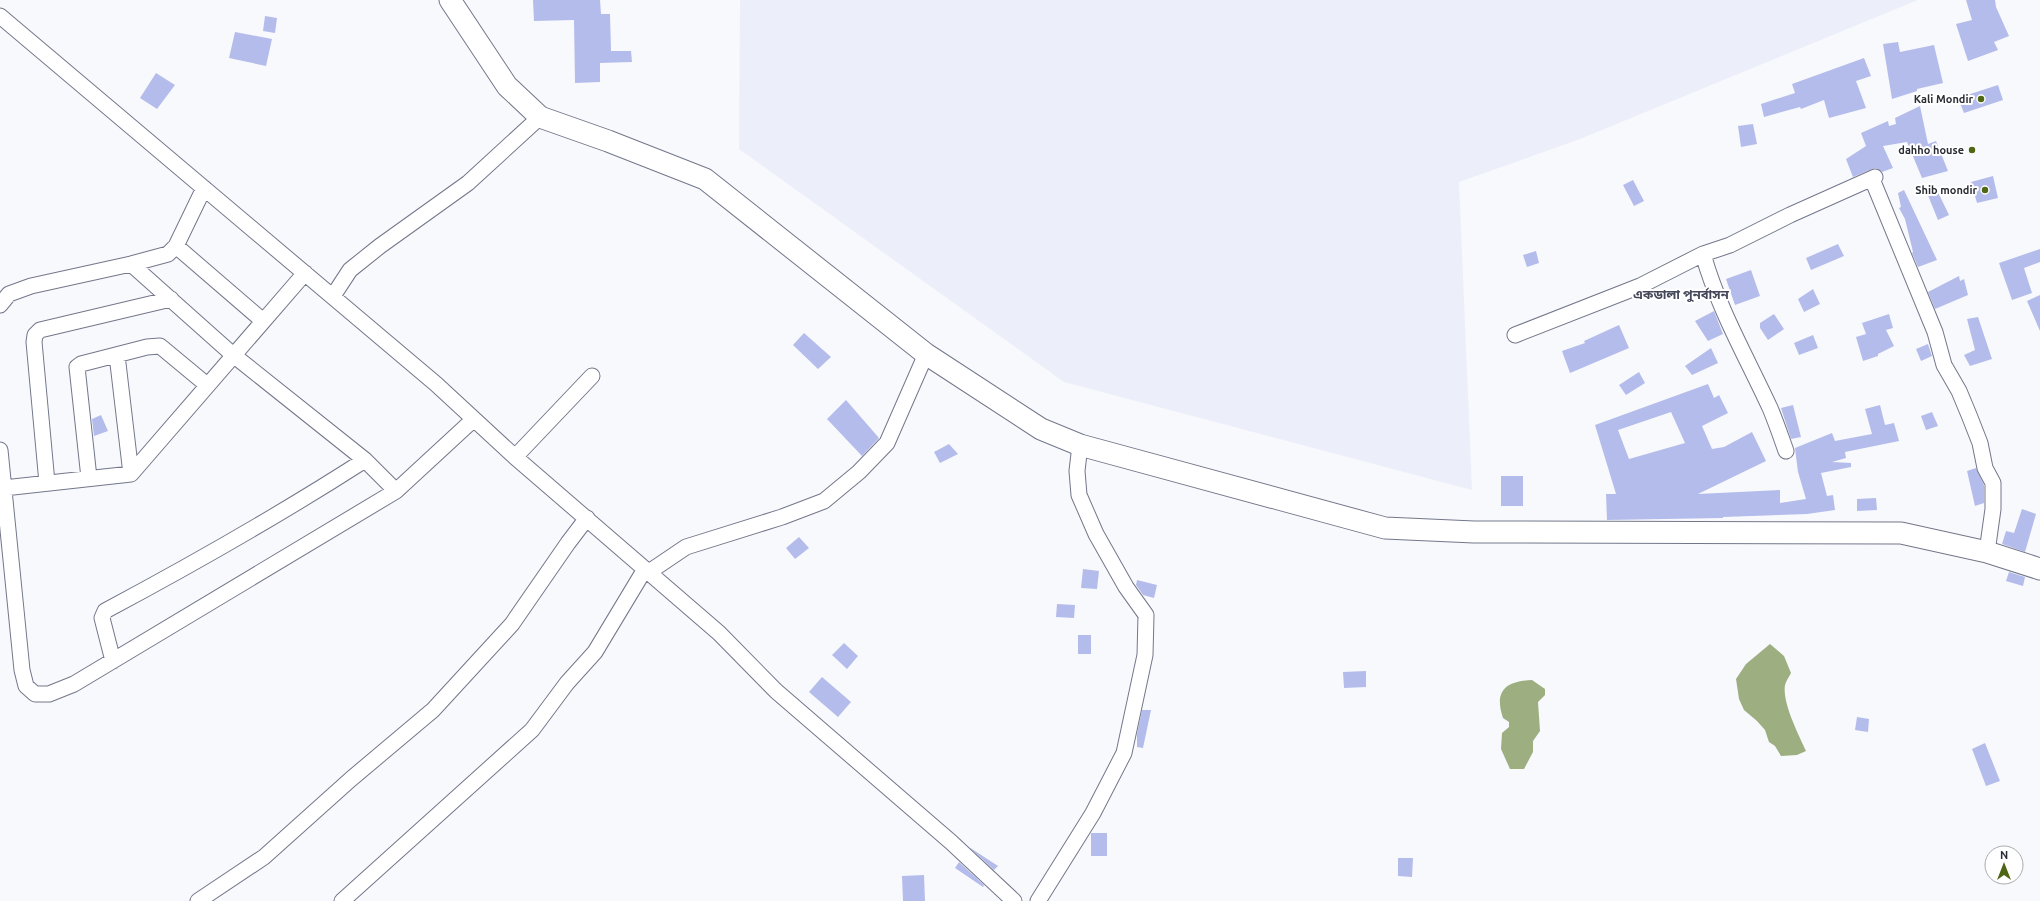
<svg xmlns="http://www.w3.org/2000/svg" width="2040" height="901" viewBox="0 0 2040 901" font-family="Ubuntu,'Noto Sans Bengali',sans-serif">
	<rect width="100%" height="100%" fill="#f8f9fd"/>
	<!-- built -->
	<path fill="#eceefa" d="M740 0H1918L1580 139 1459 182 1472 490 1064 382 739 149Z"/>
	<!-- water -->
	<path fill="#9dae80" d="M1770 644 1784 656 1791 673C1789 677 1786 681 1785 685 1782 703 1799 735 1806 751L1797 755 1781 756 1775 746 1769 742 1765 730 1757 721 1744 710 1739 699 1736 679 1746 664Z
		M1532 680 1545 689V695L1538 702 1540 731 1533 741V752L1524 769H1510L1501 749 1502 733 1509 727V722L1503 718C1494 691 1505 681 1532 680Z"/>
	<!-- building -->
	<path fill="#b4bceb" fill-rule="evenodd" d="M533 0H600L601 14H610L611 51H631L632 62 600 63V82L575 83 574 20 534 21Z
		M1966 0H1995L1996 7 2009 36 1994 42 1998 50 1968 61 1956 24 1972 20Z
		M265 16 277 18 275 33 263 31Z
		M235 32 272 39 266 66 229 58Z
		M1898 42 1900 52 1934 45 1943 83 1917 89V91L1892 99 1883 44Z
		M1864 58 1871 76 1856 81 1866 108 1829 118 1824 100 1801 109 1800 107 1764 117 1761 104 1795 93 1792 84Z
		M156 73 175 85 157 109 140 98Z
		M1998 85 2003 100 1964 113 1958 98Z
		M1920 106 1928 144 1936 141 1948 171 1922 178 1907 142 1883 146 1893 168 1882 172 1876 168 1872 169 1853 177 1846 159 1866 146 1861 133 1888 121 1889 126 1896 124 1895 118Z
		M1753 124 1757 144 1741 147 1738 126Z
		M1993 176 1998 198 1977 203 1971 182Z
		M1633 180 1644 201 1634 206 1623 185Z
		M1934 184 1949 215 1938 220 1925 188Z
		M1904 190 1937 260 1918 267 1912 253 1913 252 1905 219 1899 208 1901 207 1898 193Z
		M1838 244 1844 256 1811 270 1806 258Z
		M2040 249V262L2024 268 2032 293 2012 300 1999 263Z
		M1536 251 1539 263 1527 267 1523 255Z
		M1751 270 1760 296 1735 305 1726 279Z
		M1959 276 1960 281 1964 279 1968 295 1935 309 1928 292Z
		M1813 289 1820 304 1804 312 1798 299Z
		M2040 295V331L2027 301Z
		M1714 311 1723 334 1708 341 1695 321Z
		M1774 314 1784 329 1768 340 1760 328V323Z
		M1889 314 1893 328 1886 330 1894 346 1878 354V356L1863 361 1856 337 1866 334 1862 323Z
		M1978 317 1992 359 1970 366 1964 355 1975 350 1967 319Z
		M1619 325 1629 348 1570 373 1562 351 1585 343 1584 341Z
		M804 333 831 357 818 369 793 345Z
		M1813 335 1818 348 1799 355 1794 343Z
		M1928 344 1932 356 1921 361 1916 349Z
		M1711 348 1718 363 1692 375 1685 366Z
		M1639 372 1645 383 1626 395 1619 385Z
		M1708 384 1714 398 1719 395 1728 413 1702 426 1712 449 1724 447 1752 432 1766 461 1698 494 1780 490V503L1806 499 1798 472 1795 448 1832 433 1835 441 1872 434 1865 409 1880 405 1885 425 1894 423 1899 441 1845 452 1846 458 1832 462 1851 463V467L1821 473 1827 496 1833 495 1835 510 1807 514 1723 517V518L1607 520 1606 494H1616L1595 425ZM1671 412 1685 443 1629 459 1618 430Z
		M846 400 879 438 862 456 827 419Z
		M1793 405 1801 437 1791 439 1781 408Z
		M1932 412 1938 426 1926 430 1921 416Z
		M101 415 108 431 94 436 92 419Z
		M949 444 958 454 940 463 934 452Z
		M1976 468 1984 485V503L1975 506 1967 471Z
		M1501 476H1523V506H1501Z
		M1876 498 1877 510 1857 511V499Z
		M2022 509 2036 514 2025 552 2002 544 2006 531 2014 533Z
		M799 537 809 548 795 559 786 548Z
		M1083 569 1099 571 1097 589 1081 588Z
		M2009 572 2025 577 2023 586 2006 581Z
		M1137 580 1157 585 1154 598 1143 595 1136 585Z
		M1057 604 1075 605 1074 618 1056 617Z
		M1078 635H1091V654H1078Z
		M844 643 858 656 847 669 832 655Z
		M1366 671V687L1344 688 1343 672Z
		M822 677 851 702 838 717 809 692Z
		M1142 710H1151L1143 748 1137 747V734Z
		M1857 717 1869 719 1868 732 1855 730Z
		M1985 743 2000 781 1986 786 1972 749Z
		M1091 833H1107V856H1091Z
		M969 847 998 866 994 870Z
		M1398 858H1413L1412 877 1398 876Z
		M959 862 984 885 983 887 955 868Z
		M924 875 925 901H903L902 876Z"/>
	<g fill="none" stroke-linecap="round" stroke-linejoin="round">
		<defs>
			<path id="street" d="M0 16 436 384 515 457 719 633 776 691 951 842 1014 901
				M1872 179 1935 332 1944 365 1959 391 1969 415 1980 443 1985 468 1993 483V509L1987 552
				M176 246 263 321
				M131 264 232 354 365 460 396 491
				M333 296 350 270 380 246 468 183 540 117
				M0 305 9 294 31 286 131 264 168 254 176 246 204 188
				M1515 335 1640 286 1703 254
				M117 355 131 474
				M0 450 22 670 26 686 35 694H49L74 684 396 491 474 419
				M1786 451C1781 437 1776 422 1770 408 1747 358 1718 308 1703 254L1730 245 1790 215 1875 177
				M515 457 592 376
				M89 478 77 367 81 364 147 347 160 346 207 385
				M47 483 34 342 35 335 40 330 171 299
				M4 488 131 474 305 273
				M649 572 686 547 782 517 824 501 859 472 887 443 926 354
				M113 661 102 618 105 611C193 564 281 514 365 460
				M198 901 264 857 351 779 433 710 512 624 568 543 587 518
				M342 901 532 730 567 683 595 652 645 569
				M1038 901 1093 813 1124 753 1145 655 1146 615 1126 587 1096 534 1079 495 1077 471 1080 445"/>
			<path id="secondary" d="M450 0 507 86 540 117 608 141 705 179 926 354 1041 429 1080 445 1385 528 1474 532 1901 533 1987 552 2040 569"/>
		</defs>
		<!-- street casing -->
		<use href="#street" stroke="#73778a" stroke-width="17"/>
		<!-- secondary casing -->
		<use href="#secondary" stroke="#73778a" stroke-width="23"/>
		<!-- street -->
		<use href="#street" stroke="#fff" stroke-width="15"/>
		<!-- secondary -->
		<use href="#secondary" stroke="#fff" stroke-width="21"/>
	</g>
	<!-- markers -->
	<g fill="#4f6615" stroke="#fff" stroke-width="1.5">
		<circle cx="1981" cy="99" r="4"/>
		<circle cx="1972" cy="150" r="4"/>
		<circle cx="1985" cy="190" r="4"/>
	</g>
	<g text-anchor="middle" stroke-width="4" stroke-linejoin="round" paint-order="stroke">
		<!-- poi labels -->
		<g font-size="11" font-weight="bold" fill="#2a2c34" stroke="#fff" text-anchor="end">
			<text x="1973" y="103">Kali Mondir</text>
			<text x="1964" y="154">dahho house</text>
			<text x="1977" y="194">Shib mondir</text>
		</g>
		<!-- quarter labels -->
		<g font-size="13" font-weight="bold" fill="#444759" stroke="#fff">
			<text x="1681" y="299">একডালা পুনর্বাসন</text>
		</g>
	</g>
	<!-- north arrow -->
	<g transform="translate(2004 865)"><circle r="19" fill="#ffffff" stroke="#aaabae"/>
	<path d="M0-3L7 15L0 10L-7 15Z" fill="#4f6615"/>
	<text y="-6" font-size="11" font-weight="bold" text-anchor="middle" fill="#2a2c34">N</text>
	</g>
</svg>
